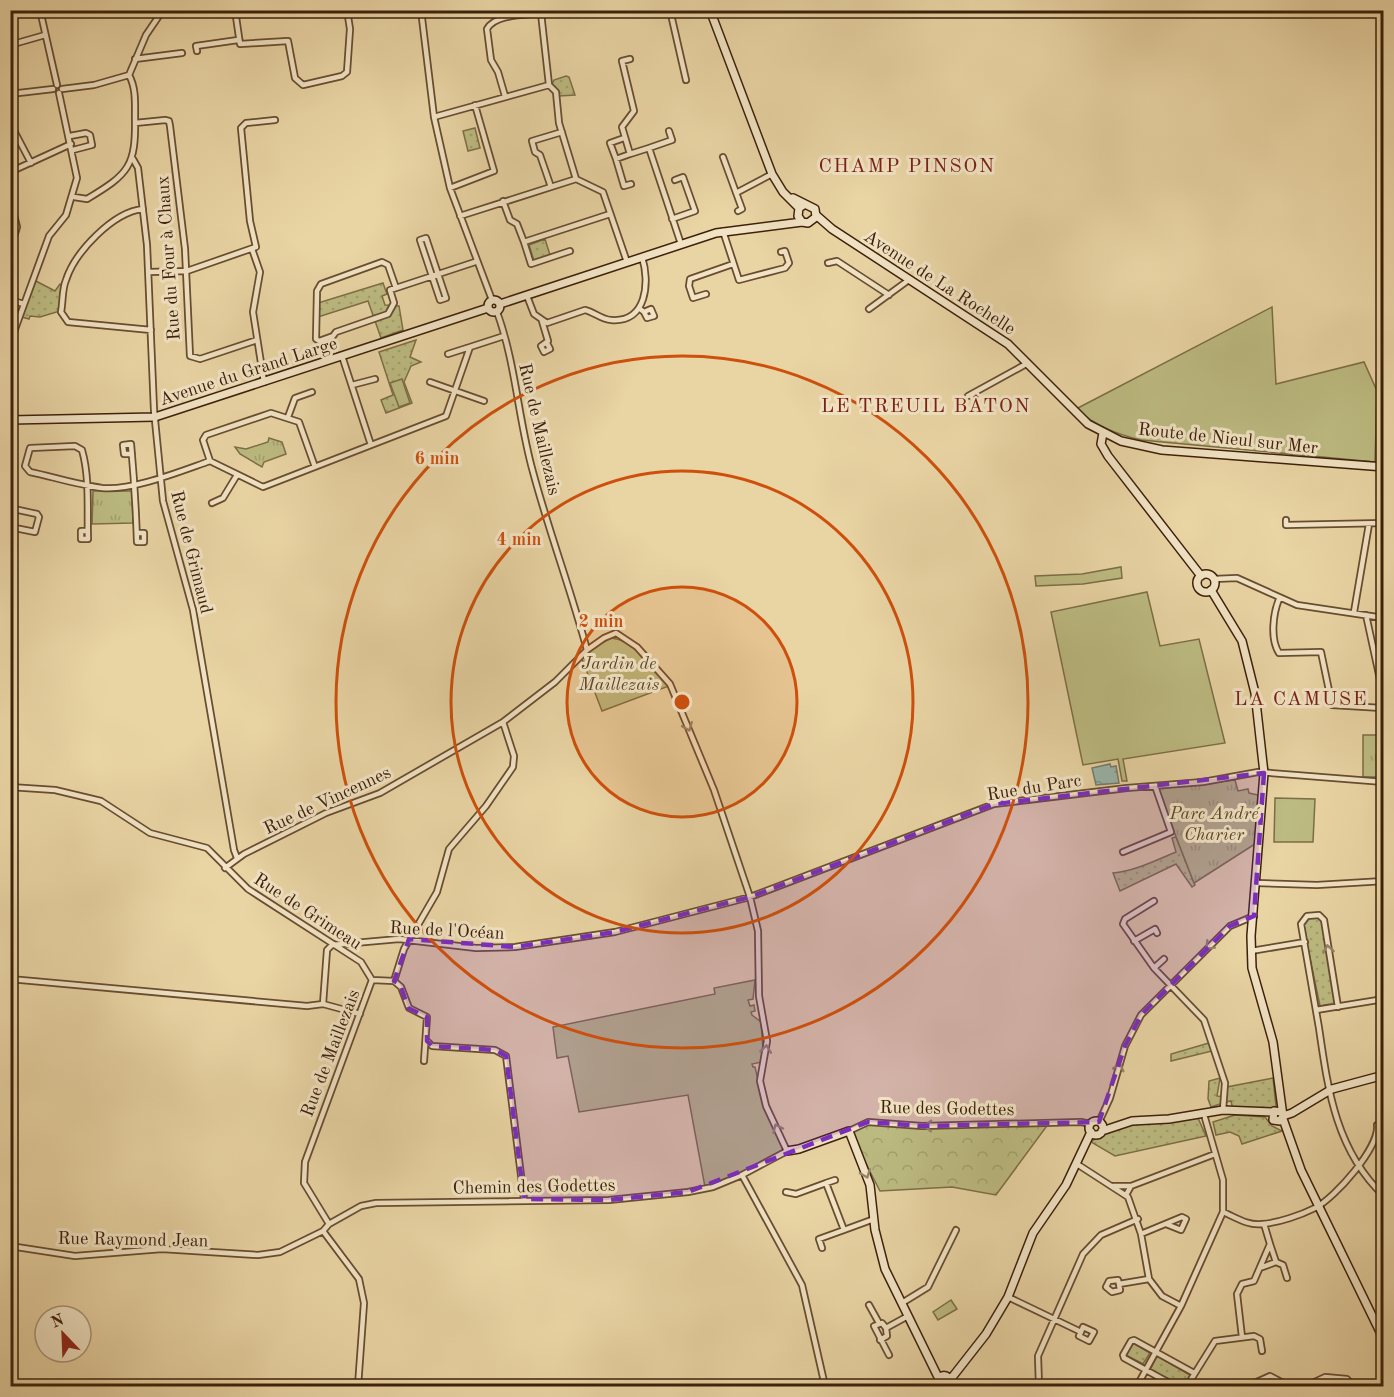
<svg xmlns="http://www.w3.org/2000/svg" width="1394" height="1397" viewBox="0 0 1394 1397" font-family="'Old Standard TT',serif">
	<defs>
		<pattern id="grass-dots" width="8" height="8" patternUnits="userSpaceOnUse" patternTransform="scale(1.5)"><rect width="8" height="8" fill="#bcbb81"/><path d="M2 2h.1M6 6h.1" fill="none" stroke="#a2a06e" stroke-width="1.8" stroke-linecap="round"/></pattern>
		<pattern id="forest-crowns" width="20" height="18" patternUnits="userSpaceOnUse" patternTransform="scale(1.5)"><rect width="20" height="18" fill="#bcbb81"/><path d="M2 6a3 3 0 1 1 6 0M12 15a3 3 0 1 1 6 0" fill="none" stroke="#a2a06e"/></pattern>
		<pattern id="park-tufts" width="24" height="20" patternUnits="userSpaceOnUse" patternTransform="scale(1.5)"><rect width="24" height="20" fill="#bcbb81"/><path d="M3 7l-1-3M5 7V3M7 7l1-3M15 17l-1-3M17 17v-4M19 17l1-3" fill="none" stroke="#a2a06e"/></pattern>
		<pattern id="water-ripples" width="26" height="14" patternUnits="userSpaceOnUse" patternTransform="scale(1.5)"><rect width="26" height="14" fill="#99b7ae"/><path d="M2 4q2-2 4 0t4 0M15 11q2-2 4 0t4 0" fill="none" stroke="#7e948c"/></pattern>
	</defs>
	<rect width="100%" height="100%" fill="#e9d4a4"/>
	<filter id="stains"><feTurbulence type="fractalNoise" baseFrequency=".00333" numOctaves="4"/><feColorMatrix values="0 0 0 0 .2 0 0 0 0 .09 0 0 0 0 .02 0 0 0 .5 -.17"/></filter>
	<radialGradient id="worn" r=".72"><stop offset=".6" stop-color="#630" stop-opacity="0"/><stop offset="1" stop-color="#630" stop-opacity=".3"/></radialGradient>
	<!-- grass -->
	<path fill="url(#grass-dots)" stroke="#7c6e46" stroke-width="1.5" d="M566 76 569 77 575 95 559 96 552 84 554 80Z
		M475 128 480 148 468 151 463 131Z
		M545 239 550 255 534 261 529 245Z
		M34 280 55 291 60 284 63 286 60 311 40 317 30 316 29 319 22 317Z
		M383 283 387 294 382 296 385 305 399 306 403 330 381 338 368 301 318 317V303Z
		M416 340 410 357 421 362 411 366 404 382 412 403 386 413 381 400 393 395 379 352Z
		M1176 837 1195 885 1192 887 1176 864 1120 891 1113 873C1135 871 1156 860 1176 852L1172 838Z
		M1316 916 1322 920 1335 999V1003L1320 1006 1303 925 1306 918Z
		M1209 1043 1212 1051 1171 1061V1054Z
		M1220 1078 1217 1096 1223 1097V1103L1211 1107 1208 1099 1209 1081Z
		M1273 1078 1276 1106 1272 1110H1233L1231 1101 1226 1102 1227 1087Z
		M1235 1115 1265 1117 1272 1126 1282 1131 1242 1144 1239 1136 1230 1132 1216 1135 1213 1122Z
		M1198 1118 1206 1136 1115 1156 1091 1142C1120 1117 1163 1126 1198 1118Z
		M1133 1343 1150 1353 1143 1364 1126 1355Z
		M1157 1356 1190 1375 1184 1386 1150 1370Z"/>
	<!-- forest -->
	<path fill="url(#forest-crowns)" stroke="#7c6e46" stroke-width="1.5" d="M868 1122 922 1126 1049 1123 996 1195 952 1187 880 1191 849 1131Z"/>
	<!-- park -->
	<path fill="url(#park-tufts)" stroke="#7c6e46" stroke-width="1.5" d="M269 438 282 442 286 454 264 462 262 467 240 454 235 447 246 449 268 442Z
		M93 491H132L133 523 92 524Z
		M1363 735H1380V777H1363Z
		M1235 780 1238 791 1248 789 1249 793 1258 795 1255 844 1194 883 1159 793 1160 788Z"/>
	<!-- garden -->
	<path fill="#bcbb81" stroke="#7c6e46" stroke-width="1.5" d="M1272 307 1276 384 1364 362 1377 391 1375 462 1141 440C1116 434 1096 426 1076 409Z
		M402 379 410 403 399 407 390 383Z
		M1121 567 1122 578 1083 584 1036 586 1035 576 1082 574Z
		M1147 592 1160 646 1199 639 1225 743 1123 759 1127 781H1122L1118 759 1083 765 1051 612Z
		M611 638C636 640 654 668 669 686L602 711 582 659 594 647Z
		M1275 798 1315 799 1313 842H1274Z
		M755 980 753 999 748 1000 750 1006 754 1005 755 1011 751 1012 752 1015 761 1022 763 1049 762 1062 752 1064 753 1067H755L761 1093 785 1150 741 1174 705 1187 688 1095 579 1112 568 1056 557 1058 553 1027 715 994 714 988Z
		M951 1300 957 1309 938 1320 933 1312Z"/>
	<!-- water -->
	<path fill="url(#water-ripples)" stroke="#747b6d" stroke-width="1.5" d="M1110 764 1111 767 1116 766 1119 783 1096 785 1092 768Z"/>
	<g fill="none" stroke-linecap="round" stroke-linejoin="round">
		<defs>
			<path id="street" d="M40 10 57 85
				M235 10 240 44 288 41 295 78 303 85 342 76 347 72 350 29 347 10
				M421 10 434 117 450 188 492 300
				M670 10 686 80
				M10 45 45 35
				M197 51 196 46 238 40
				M135 59 182 53
				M630 59 622 61 634 111 622 127 630 154 649 148 681 244
				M62 89 94 85 129 75 146 35 163 10
				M10 94 53 89
				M505 96 498 72 491 60 487 29C495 14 526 15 541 13L549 85
				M434 117 549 85 556 92 559 123 576 179
				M10 123 31 163
				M135 123 165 120 169 121 170 126 185 249 190 356 200 359 257 340
				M70 136 86 133 90 135 92 145 73 150
				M624 138 610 143 616 159 630 154
				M649 148 672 140 669 131
				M723 157 742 209 738 211
				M133 159 138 168 147 245 154 410 163 501 193 610 234 850 237 858
				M616 159 624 186 631 184
				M10 172 71 144
				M551 187 540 155 535 152 532 141 562 132
				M450 188 494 171 475 105
				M736 193 772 174
				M74 197 87 199C129 174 136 166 135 117 135 102 136 88 129 75
				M10 199 17 227 10 251
				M503 201 510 220 517 224 524 242 610 214
				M143 209C113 212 75 252 66 280 62 289 63 302 61 312L68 322 151 330
				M460 216 576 179 603 192 627 262
				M672 219 695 211 683 177 675 180
				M723 231 739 280 785 268 789 263 785 251 781 252
				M426 238 446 298 440 300 420 240Z
				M524 242 531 264 570 251
				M252 249 260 272 253 312 264 382
				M828 263 837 261 889 295
				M149 272 187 271 256 247 250 221 241 128 246 123 275 120
				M396 288 388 265 382 262 321 284 317 291 316 339 319 341 333 336 336 332 388 314 394 303 390 290 396 288 475 262 477 261
				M706 294 693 298 689 286 690 279 733 264
				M527 296 534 314 547 323 585 310C594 312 602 320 611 320 647 323 650 282 642 257
				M10 300 24 304
				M640 309 644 312 651 309 654 316 647 318 644 312
				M869 309 910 279
				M542 321 548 341 541 346 544 352 550 349 547 343
				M10 343 49 236 66 215 77 178 59 93
				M448 354 470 347
				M342 356 371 445
				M430 382 484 401
				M352 385 375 379
				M968 396 1028 363
				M288 417 295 398 312 392
				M132 454H124L123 445 131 444C134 477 136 509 137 542H144V533H137
				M210 461 203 440 206 435 271 413 299 422 315 467
				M212 503 223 498 237 475
				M10 511 14 509 37 514 39 517 35 532 10 527
				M1286 520V525L1384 523
				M87 531H81V539H88C87 510 90 478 82 450L75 446 30 448 25 466 30 472C53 477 80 485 102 488 132 491 181 471 210 461L263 487 446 416 470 347 504 336
				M1214 579 1237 578 1297 605 1384 618
				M1279 599C1273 614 1270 639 1279 653L1321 652 1332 705 1382 708
				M1354 612 1369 524
				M1366 615 1381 684 1384 734
				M10 787 55 790 101 801 150 833 207 848 248 889 361 962 372 980
				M1123 852 1171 832 1155 786
				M225 868 244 854 326 813 380 793 503 722
				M1257 883 1317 885 1384 881
				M1154 901 1125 919 1123 924 1154 968 1204 1020 1225 1083 1223 1110
				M1134 941 1155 929 1157 933
				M1251 951 1305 942
				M1154 968 1164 959
				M10 979 307 1006 323 1004 327 950 332 945 399 939 476 948 515 947 615 932 750 897 994 804 1127 788 1203 782 1258 772 1384 782
				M394 981 401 987 409 1008 427 1017 424 1061
				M10 1004H13V1062L10 1063
				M323 1004 360 1014
				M1338 1007 1324 920 1319 915 1307 916 1301 924C1307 959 1313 993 1319 1028 1328 1090 1336 1151 1384 1196
				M1316 1010 1384 999
				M427 1041 432 1046 495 1050 506 1056 524 1199
				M1099 1122 1110 1098 1125 1046 1141 1015 1230 926 1254 916
				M849 1131 868 1122 922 1126 1081 1122 1091 1124
				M10 1138V1203
				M1077 1164 1128 1197 1141 1234 1149 1279 1162 1296 1181 1306
				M742 1175 802 1285 825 1386
				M826 1183 835 1180
				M1113 1186H1131
				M786 1192 796 1194 826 1183 844 1230 874 1219
				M1126 1195 1131 1186 1215 1154
				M1223 1212C1235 1217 1248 1226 1262 1224 1278 1223 1301 1215 1315 1208 1335 1198 1380 1147 1377 1125
				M329 1224 361 1206 376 1203 609 1200 688 1192 713 1187 742 1175 787 1151 766 1106 760 1081 767 1041 759 996 758 931 750 897 714 790 670 684 637 647 616 633 604 638 587 650
				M1141 1234 1182 1217 1186 1219 1181 1230 1166 1224
				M1270 1244 1276 1262 1283 1265 1287 1278
				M10 1246 75 1256 162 1249 258 1255 280 1252 323 1231
				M822 1248 819 1239 844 1230
				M1260 1268 1276 1262
				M1119 1284 1120 1290 1112 1292 1106 1287 1109 1281 1118 1280 1119 1284 1149 1279
				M1008 1297 1081 1332 1079 1336 1089 1341 1094 1332 1083 1327 1081 1332
				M902 1303 928 1287 956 1230
				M869 1305 879 1323
				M1242 1337 1237 1294 1242 1284 1254 1281 1270 1244 1264 1224
				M880 1340 887 1336 886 1328
				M889 1355 874 1326 882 1323 886 1328 908 1316
				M1039 1385 1079 1384V1386
				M358 1386 364 1303 359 1279 323 1231 329 1224 304 1183 305 1162 372 980 394 981 404 949 437 892 449 849 486 806 513 767 514 756 503 722 555 682 587 650C571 590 549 532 533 472 518 419 516 364 497 312
				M1039 1386 1038 1356 1083 1254 1101 1235 1138 1219
				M1137 1386 1181 1306 1223 1212V1180L1205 1118
				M1175 1386 1124 1358 1123 1355 1131 1341 1134 1340 1194 1373
				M1187 1386 1215 1341 1254 1336 1260 1339 1262 1351
				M1248 1386 1270 1376 1289 1386
				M1306 1386 1325 1377 1347 1379 1353 1386"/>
			<path id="secondary" d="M710 10 772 174 783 192 799 208
				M793 198 815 209 816 217 808 223 802 222 798 216 799 208 805 204
				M816 215 832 229 1008 344 1088 424 1121 441 1162 450 1384 467
				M488 306a6 6 0 1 1 12 0a6 6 0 1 1-12 0Z
				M500 304 716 233 802 222
				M10 420 155 417 488 308
				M1103 433 1101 444 1108 456 1201 576
				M1197 583a9 9 0 1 1 18 0a9 9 0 1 1-18 0Z
				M1211 590 1242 641 1255 693 1264 773 1251 936 1252 968 1273 1042 1283 1116 1280 1121 1273 1120 1274 1111 1282 1112
				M1283 1116 1292 1113 1332 1089 1384 1075
				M1283 1119 1301 1170 1384 1340
				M1089 1128a7 7 0 1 1 14 0a7 7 0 1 1-14 0Z
				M1102 1131 1132 1121 1169 1119 1223 1110 1273 1112
				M787 1151 799 1149 849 1131 870 1185 875 1230 885 1269 939 1379
				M938.5 1381a5.5 5.5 0 1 1 11 0a5.5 5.5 0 1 1-11 0Z
				M950 1380 986 1334 1008 1297 1033 1233 1066 1185 1091 1132"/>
		</defs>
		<!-- street casing -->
		<use href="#street" stroke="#684d31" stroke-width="8"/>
		<!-- secondary casing -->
		<use href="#secondary" stroke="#3d200b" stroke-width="10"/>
		<!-- street -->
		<use href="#street" stroke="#f1e3c4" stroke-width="4.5"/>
		<!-- secondary -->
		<use href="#secondary" stroke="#f1e3c4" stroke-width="7"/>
	</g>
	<!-- one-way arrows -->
	<defs><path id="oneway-chevron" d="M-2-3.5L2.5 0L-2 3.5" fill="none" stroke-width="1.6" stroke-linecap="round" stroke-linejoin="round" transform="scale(1.5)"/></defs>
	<g stroke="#978268">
		<use href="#oneway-chevron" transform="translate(688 727) rotate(68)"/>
		<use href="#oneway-chevron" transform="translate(1209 946) rotate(135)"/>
		<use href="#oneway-chevron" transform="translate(1328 949) rotate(-99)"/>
		<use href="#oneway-chevron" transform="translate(766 1049) rotate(-83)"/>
		<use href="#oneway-chevron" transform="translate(1119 1067) rotate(-75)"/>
		<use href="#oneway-chevron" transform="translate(928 1126) rotate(-179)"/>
		<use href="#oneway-chevron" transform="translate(777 1128) rotate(-115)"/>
		<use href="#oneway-chevron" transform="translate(866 1174) rotate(68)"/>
	</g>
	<!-- marked area -->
	<path fill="#7b2cbf" fill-opacity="0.2" stroke="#7b2cbf" stroke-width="4.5" stroke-dasharray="12 8" stroke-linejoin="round" d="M1264 773 1254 916 1230 926 1141 1015 1125 1046 1099 1122 922 1126 868 1122 688 1192 609 1200 524 1199 506 1056 495 1050 432 1046 427 1041V1017L408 1008 400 984 394 981 409 939 515 947 615 932 750 897 994 804Z"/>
	<!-- distance rings -->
	<circle cx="682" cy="702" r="115" fill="#ce500c" fill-opacity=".12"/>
	<g fill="none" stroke="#ce500c" stroke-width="3">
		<circle cx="682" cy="702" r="115"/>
		<circle cx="682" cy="702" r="231"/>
		<circle cx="682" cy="702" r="346"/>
	</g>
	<g text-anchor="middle" stroke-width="6" stroke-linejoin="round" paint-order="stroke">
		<!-- street labels -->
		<g font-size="18" fill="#3d200b" stroke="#f1e3c4">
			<text transform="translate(168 258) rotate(-94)" y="6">Rue du Four à Chaux</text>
			<text transform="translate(940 282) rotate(33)" y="6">Avenue de La Rochelle</text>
			<text transform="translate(248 371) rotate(-18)" y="6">Avenue du Grand Large</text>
			<text transform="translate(540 429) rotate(77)" y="6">Rue de Maillezais</text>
			<text transform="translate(1228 438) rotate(6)" y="6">Route de Nieul sur Mer</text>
			<text transform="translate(192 552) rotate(76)" y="6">Rue de Grimaud</text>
			<text transform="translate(1034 787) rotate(-9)" y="6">Rue du Parc</text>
			<text transform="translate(327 800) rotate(-25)" y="6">Rue de Vincennes</text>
			<text transform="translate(308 911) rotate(33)" y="6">Rue de Grimeau</text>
			<text transform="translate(447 930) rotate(3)" y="6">Rue de l'Océan</text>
			<text transform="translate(330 1053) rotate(-69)" y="6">Rue de Maillezais</text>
			<text transform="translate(947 1108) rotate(1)" y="6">Rue des Godettes</text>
			<text transform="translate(534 1186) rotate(-1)" y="6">Chemin des Godettes</text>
			<text transform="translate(133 1239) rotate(1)" y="6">Rue Raymond Jean</text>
		</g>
		<!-- park labels -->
		<g font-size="18" font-style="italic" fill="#5d4728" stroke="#f1e3c4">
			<text x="619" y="669">Jardin de<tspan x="619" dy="21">Maillezais</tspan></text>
			<text x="1214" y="819">Parc André<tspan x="1214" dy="21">Charier</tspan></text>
		</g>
		<!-- neighbourhood labels -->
		<g font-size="20" letter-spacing="1.5" fill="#7a1f14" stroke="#f1e3c4">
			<text x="907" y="172">CHAMP PINSON</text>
			<text x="926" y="412">LE TREUIL BÂTON</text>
			<text x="1301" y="705">LA CAMUSE</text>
		</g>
	</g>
	<circle cx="682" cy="702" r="9" fill="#ce500c" stroke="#f1e3c4" stroke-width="3"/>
	<g font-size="18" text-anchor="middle" font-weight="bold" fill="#ce500c" stroke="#f1e3c4" stroke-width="6" stroke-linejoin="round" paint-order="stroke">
		<text x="437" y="464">6 min</text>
		<text x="519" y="545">4 min</text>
		<text x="601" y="627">2 min</text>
	</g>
	<!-- margin -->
	<rect width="1394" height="1397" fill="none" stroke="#e9d4a4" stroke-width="36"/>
	<rect x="12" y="12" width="1370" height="1373" fill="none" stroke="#3d200b" stroke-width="3"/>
	<rect x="18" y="18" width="1358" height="1361" fill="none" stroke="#3d200b" stroke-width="1.5"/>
	<!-- north arrow -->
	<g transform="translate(63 1334) rotate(337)"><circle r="28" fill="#f1e3c4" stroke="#a9957a" stroke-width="1.5"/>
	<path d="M0-4.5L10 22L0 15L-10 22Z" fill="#8f2418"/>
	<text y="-9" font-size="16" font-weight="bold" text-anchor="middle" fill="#3d200b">N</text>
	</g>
	<rect width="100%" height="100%" filter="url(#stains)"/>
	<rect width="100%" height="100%" fill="url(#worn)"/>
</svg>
